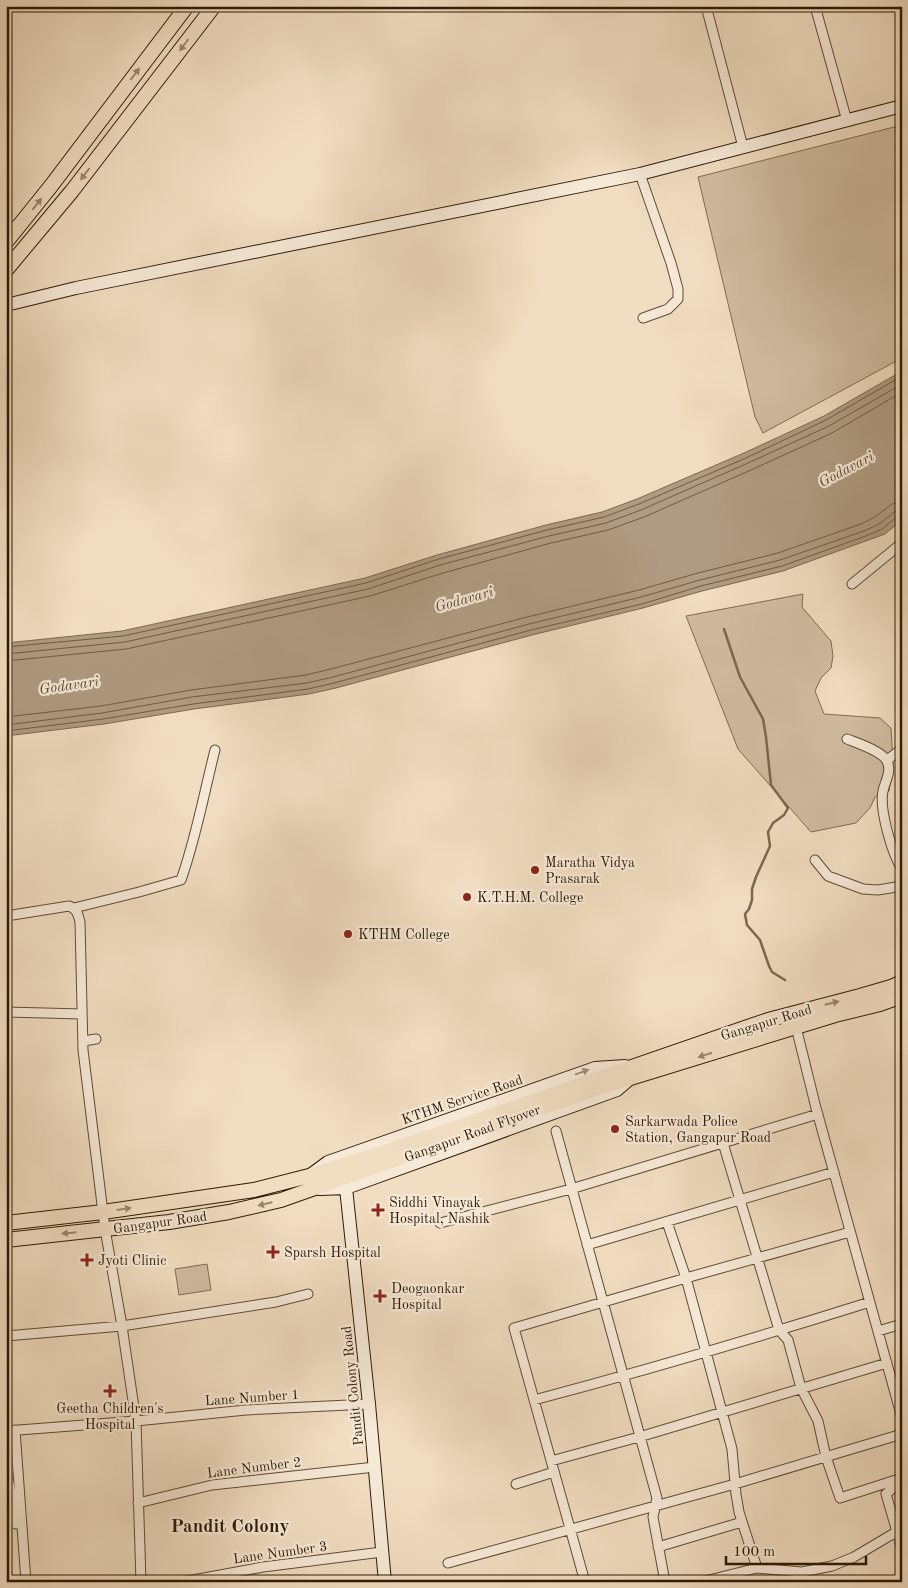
<svg xmlns="http://www.w3.org/2000/svg" width="908" height="1588" viewBox="0 0 908 1588" font-family="'Old Standard TT',serif">
	<rect width="100%" height="100%" fill="#f1ddc1"/>
	<filter id="stains"><feTurbulence type="fractalNoise" baseFrequency=".004" numOctaves="4"/><feColorMatrix values="0 0 0 0 .2 0 0 0 0 .09 0 0 0 0 .02 0 0 0 .5 -.17"/></filter>
	<radialGradient id="worn" r=".72"><stop offset=".6" stop-color="#630" stop-opacity="0"/><stop offset="1" stop-color="#630" stop-opacity=".3"/></radialGradient>
	<!-- green -->
	<path fill="#d0bca1" stroke="#806c52" d="M902 125V358L763 433 755 417 698 177Z
		M803 594 802 607 831 641 833 656 831 668 821 678 815 691 824 714 880 718 891 728 893 763 889 791 875 797 870 808 856 823 811 832 738 749 686 616Z
		M207 1264 211 1290 179 1295 175 1269Z"/>
	<!-- water -->
	<path fill="#af9b81" stroke="#7c684f" d="M902 371V520L885 534 783 571 702 591 643 608 532 635 336 688 309 694 194 709 104 724 6 736V643L122 631 365 578 437 555 546 525 602 512 637 499 744 453 824 416Z"/>
	<g fill="none" stroke-linecap="round" stroke-linejoin="round">
		<!-- shore -->
		<path stroke="#6f5b42" stroke-width="1" d="M6 647 123 636 366 583 439 559 547 530 604 517 639 504 746 458 826 420 902 376
			M6 654 125 642 368 589 440 565 549 536 606 523 641 510 748 463 829 426 902 384
			M6 661 126 649 370 596 443 573 551 543 608 530 644 517 751 470 832 433 902 392
			M6 717 101 706 191 690 306 675 331 669 527 617 639 590 698 573 778 553 861 524 875 517 892 504 902 502
			M6 725 102 713 192 697 307 683 333 677 529 624 641 597 700 580 780 560 864 531 879 524 894 512 902 510
			M6 731 103 719 193 704 308 689 334 683 531 630 642 604 701 586 782 566 866 536 882 529 897 517 902 516"/>
		<!-- stream -->
		<path stroke="#7c684f" stroke-width="2.5" d="M724 629 740 677 763 719 766 737 771 785 788 808 784 815 773 823 768 832 770 846 756 877 752 889V900L749 909 745 914 747 925 760 940 769 966 772 972 785 980"/>
		<defs>
			<path id="street" d="M706 6 743 147
				M815 6 847 121
				M640 174 671 263 678 289V299L668 309 643 318
				M852 584 902 543
				M847 739C857 743 882 751 887 761 892 772 885 781 883 791 879 809 892 854 902 869
				M887 760 902 749
				M815 860 828 876 863 889 878 890 902 886
				M74 908 139 892 181 880C196 838 204 793 215 750
				M6 916 69 906C77 909 78 914 80 922L83 1050 105 1229 122 1326 136 1421 141 1582
				M6 1012 82 1014
				M795 1023 816 1108 902 1418
				M83 1041 96 1039
				M556 1131 657 1498 653 1517 665 1582
				M723 1143 779 1330 788 1340 801 1388 818 1421 826 1457 840 1498 902 1478
				M440 1223 571 1189 818 1114
				M587 1245 834 1172
				M878 1331 902 1324
				M6 1336 122 1326 276 1302 308 1294
				M534 1400C647 1370 759 1337 870 1302
				M15 1430 26 1582
				M6 1431 136 1421 246 1410 369 1404
				M551 1461 639 1437 887 1363
				M902 1480 886 1494 902 1549
				M9 1483 16 1524
				M516 1484 554 1472
				M138 1503 212 1485 375 1467
				M658 1547 742 1522
				M448 1563 735 1484 902 1434
				M757 1568 739 1512 736 1494 732 1449 686 1278 850 1232
				M182 1582 263 1567 382 1552
				M585 1582 514 1328 686 1278 667 1222
				M701 1582 757 1568 802 1572 832 1566 854 1557 896 1532"/>
			<path id="secondary" d="M6 305 76 288 640 174 902 106
				M313 1173 328 1162 595 1068 625 1066
				M346 1188 369 1404 385 1582
				M320 1189 346 1188 617 1090 631 1078"/>
			<path id="primary" d="M6 242 51 186 187 6
				M6 270 72 191 214 6
				M6 1223 103 1212 254 1190 309 1176 388 1151 768 1020 860 996 891 987 902 982
				M6 1240 169 1222 229 1212 281 1200 601 1087 835 1015 880 1004 902 996"/>
		</defs>
		<!-- street casing -->
		<use href="#street" stroke="#604c33" stroke-width="11"/>
		<!-- secondary casing -->
		<use href="#secondary" stroke="#2f1b04" stroke-width="14"/>
		<!-- primary casing -->
		<use href="#primary" stroke="#2f1b04" stroke-width="16"/>
		<!-- street -->
		<use href="#street" stroke="#f6e9d7" stroke-width="9"/>
		<!-- secondary -->
		<use href="#secondary" stroke="#f6e9d7" stroke-width="12"/>
		<!-- primary -->
		<use href="#primary" stroke="#f1ddc1" stroke-width="14"/>
	</g>
	<!-- one-way arrows -->
	<defs><path id="oneway-solid" d="M-6-.8H1V-3.2L6.5 0L1 3.2V.8H-6Z" transform="scale(1.25)"/></defs>
	<g fill="#9a866c">
		<use href="#oneway-solid" transform="translate(184 45) rotate(127)"/>
		<use href="#oneway-solid" transform="translate(135 74) rotate(-53)"/>
		<use href="#oneway-solid" transform="translate(85 174) rotate(127)"/>
		<use href="#oneway-solid" transform="translate(37 204) rotate(-51)"/>
		<use href="#oneway-solid" transform="translate(832 1003) rotate(-14)"/>
		<use href="#oneway-solid" transform="translate(705 1055) rotate(163)"/>
		<use href="#oneway-solid" transform="translate(265 1204) rotate(167)"/>
		<use href="#oneway-solid" transform="translate(124 1209) rotate(-8)"/>
		<use href="#oneway-solid" transform="translate(69 1233) rotate(174)"/>
	</g>
	<use fill="#9c8c78" href="#oneway-solid" transform="translate(582 1072) rotate(-20)"/>
	<!-- markers -->
	<g fill="#8f2418" stroke="#f6e9d7" stroke-width="2">
		<circle cx="535" cy="870" r="5"/>
		<circle cx="467" cy="897" r="5"/>
		<circle cx="348" cy="934" r="5"/>
		<circle cx="615" cy="1129" r="5"/>
		<path d="M375.5 1202.5h5v5h5v5h-5v5h-5v-5h-5v-5h5z"/>
		<path d="M270.5 1244.5h5v5h5v5h-5v5h-5v-5h-5v-5h5z"/>
		<path d="M84.5 1252.5h5v5h5v5h-5v5h-5v-5h-5v-5h5z"/>
		<path d="M377.5 1288.5h5v5h5v5h-5v5h-5v-5h-5v-5h5z"/>
		<path d="M107.5 1383.5h5v5h5v5h-5v5h-5v-5h-5v-5h5z"/>
	</g>
	<g text-anchor="middle" stroke-width="4.5" stroke-linejoin="round" paint-order="stroke">
		<!-- poi labels -->
		<g font-size="14" fill="#2f1b04" stroke="#f6e9d7" text-anchor="start">
			<text x="545" y="867">Maratha Vidya<tspan x="545" dy="16">Prasarak</tspan></text>
			<text x="477" y="902">K.T.H.M. College</text>
			<text x="358" y="939">KTHM College</text>
			<text x="625" y="1126">Sarkarwada Police<tspan x="625" dy="16">Station, Gangapur Road</tspan></text>
			<text x="389" y="1207">Siddhi Vinayak<tspan x="389" dy="16">Hospital, Nashik</tspan></text>
			<text x="284" y="1257">Sparsh Hospital</text>
			<text x="98" y="1265">Jyoti Clinic</text>
			<text x="391" y="1293">Deogaonkar<tspan x="391" dy="16">Hospital</tspan></text>
			<text x="110" y="1413" text-anchor="middle">Geetha Children's<tspan x="110" dy="16">Hospital</tspan></text>
		</g>
		<!-- street labels -->
		<g font-size="14" fill="#2f1b04" stroke="#f6e9d7">
			<text transform="translate(766 1022) rotate(-17)" y="5">Gangapur Road</text>
			<text transform="translate(462 1099) rotate(-19)" y="5">KTHM Service Road</text>
			<text transform="translate(472 1133) rotate(-20)" y="5">Gangapur Road Flyover</text>
			<text transform="translate(160 1222) rotate(-8)" y="5">Gangapur Road</text>
			<text transform="translate(352 1386) rotate(-96)" y="5">Pandit Colony Road</text>
			<text transform="translate(252 1397) rotate(-4)" y="5">Lane Number 1</text>
			<text transform="translate(254 1467) rotate(-7)" y="5">Lane Number 2</text>
			<text transform="translate(280 1552) rotate(-8)" y="5">Lane Number 3</text>
		</g>
		<!-- water labels -->
		<g font-size="15" font-style="italic" fill="#624e36" stroke="#f6e9d7">
			<text transform="translate(846 469) rotate(-28)" y="5">Godavari</text>
			<text transform="translate(464 599) rotate(-16)" y="5">Godavari</text>
			<text transform="translate(69 685) rotate(-8)" y="5">Godavari</text>
		</g>
		<!-- district labels -->
		<g font-size="19" font-weight="bold" fill="#2f1b04" stroke="#f6e9d7">
			<text x="230" y="1532">Pandit Colony</text>
		</g>
	</g>
	<!-- margin -->
	<rect width="908" height="1588" fill="none" stroke="#f1ddc1" stroke-width="25"/>
	<rect x="8" y="8" width="893" height="1573" fill="none" stroke="#2f1b04" stroke-width="2.5"/>
	<rect x="12" y="12" width="883" height="1563" fill="none" stroke="#2f1b04"/>
	<!-- scale -->
	<path d="M726 1556v8h140v-8" fill="none" stroke="#2f1b04" stroke-width="2.5"/>
	<text x="733" y="1556" font-size="15" fill="#2f1b04" stroke="#f6e9d7" stroke-width="4" paint-order="stroke">100 m</text>
	<rect width="100%" height="100%" filter="url(#stains)"/>
	<rect width="100%" height="100%" fill="url(#worn)"/>
</svg>
